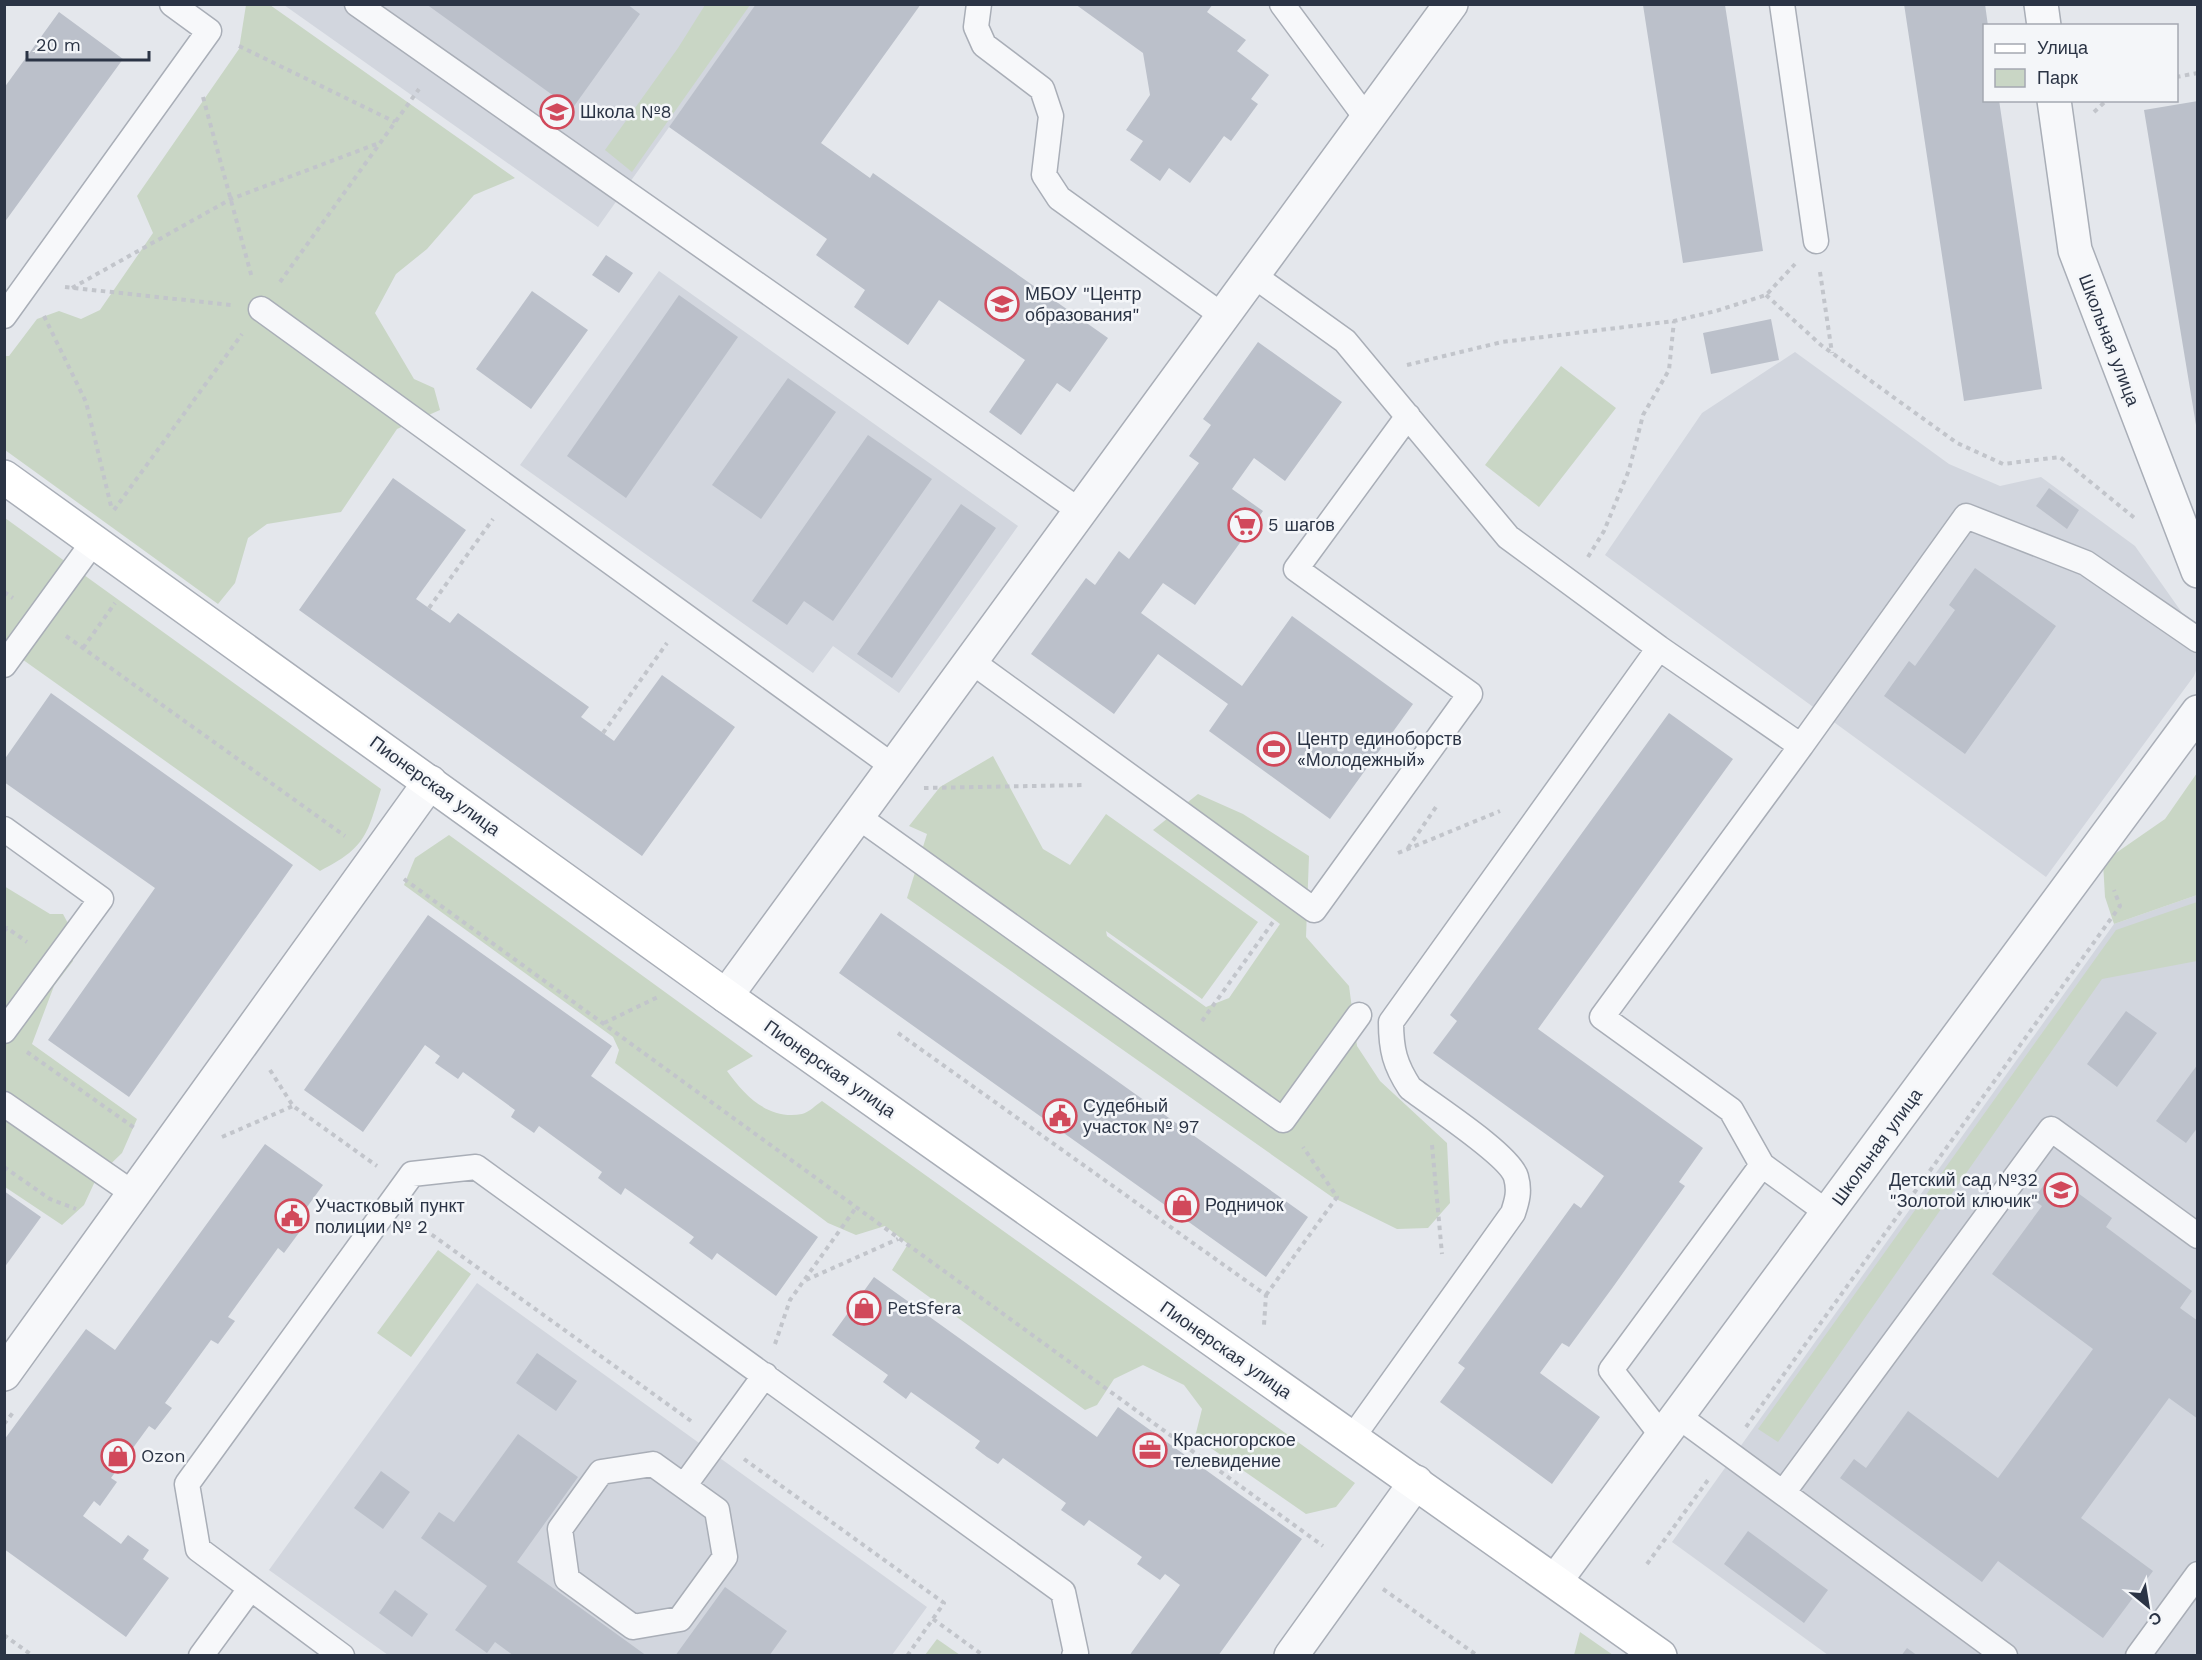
<svg xmlns="http://www.w3.org/2000/svg" width="2202" height="1660" viewBox="0 0 2202 1660" font-family="'Work Sans',sans-serif">
	<rect width="100%" height="100%" fill="#e4e7ec"/>
	<!-- built -->
	<path fill="#d2d6de" d="M284 5H756L598 227Z
		M659 271 1018 526 899 693 833 646 813 673 520 465Z
		M1795 352 1949 464 2000 486 2041 477 2135 546 2197 634V668L2194 676 2046 877 1605 555 1702 413Z
		M2197 895V1655H1828L1672 1542 2114 924Z
		M477 1283 927 1607 892 1655H388L269 1570Z"/>
	<!-- green -->
	<path fill="#c9d6c5" d="M246 5H270L515 178 474 195 427 249 396 274 375 313 414 379 434 388 440 410 397 429 341 512 267 524 248 538 235 583 218 604 5 450V356H9L37 319 59 311 81 319 100 310 153 233 137 196 239 49Z
		M705 5H750L632 172 605 150 678 48Z
		M1561 366 1616 408 1539 507 1485 465Z
		M5 518 381 789C367 836 365 848 320 871L5 647Z
		M993 756 1043 849 1070 865 1106 814 1258 922 1202 999 1106 931 1107 936 1206 1007 1229 998 1280 924 1153 830 1198 794 1243 814 1309 856 1306 937 1349 986 1357 1046 1380 1081 1447 1143 1450 1203 1428 1228 1397 1229 1332 1197 907 898 927 834 909 826 940 787Z
		M2197 773V895L2114 924 2105 897 2103 862 2165 819Z
		M449 835 753 1056 727 1071C745 1096 768 1120 802 1114 808 1113 816 1105 822 1101L1355 1483 1336 1507 1306 1514 1195 1437 1202 1409 1184 1385 1143 1365 1114 1379 1097 1405 1085 1410 892 1270 908 1244 885 1226 856 1235 828 1223 615 1063 619 1050 613 1037 404 885 415 858Z
		M4 886 50 914H63L72 931 73 961 54 986 32 1044 137 1119 122 1153 97 1177 84 1205 62 1225 5 1187Z
		M2197 902V961L2102 979 1778 1442 1758 1429 2116 930Z
		M438 1250 471 1274 411 1357 377 1333Z
		M1580 1632 1613 1655H1574Z
		M937 1639 960 1655H925Z"/>
	<!-- building -->
	<path fill="#bbc0ca" d="M426 4H627L640 14 572 109Z
		M756 4H921L821 143 870 178 873 173 1108 338 1070 392 1057 383 1021 435 989 412 1025 360 939 300 908 345 854 307 865 290 816 255 827 239 669 127Z
		M1075 4H1213L1207 12 1246 40 1237 51 1269 75 1251 99 1258 104 1231 141 1224 136 1190 183 1169 168 1160 181 1130 160 1143 141 1126 130 1150 95 1143 53Z
		M1904 4H1985L1988 26H1984V100H1999L2042 389 1964 401Z
		M1643 5H1725L1763 251 1683 263Z
		M59 12 123 59 4 223V88Z
		M2198 101V425H2196L2144 110Z
		M606 255 633 273 619 293 592 275Z
		M532 291 588 330 531 409 476 369Z
		M679 295 738 337 626 498 567 456Z
		M1771 319 1779 360 1711 374 1703 333Z
		M1258 342 1342 402 1285 481 1254 458 1232 489 1263 511 1195 605 1163 583 1141 613 1242 686 1292 616 1413 704 1330 819 1209 731 1228 704 1158 654 1114 714 1031 654 1086 578 1095 585 1119 551 1129 559 1199 463 1189 456 1211 425 1203 419Z
		M788 378 836 412 761 519 712 485Z
		M868 435 932 479 833 621 804 601 787 625 752 601Z
		M393 478 466 530 416 599 450 623 458 613 589 707 581 717 614 741 662 675 735 727 642 856 299 610Z
		M2049 488 2079 510 2067 529 2036 506Z
		M961 504 996 528 892 678 857 654Z
		M1975 568 2056 626 1965 754 1884 696 1909 661 1915 666 1955 610 1949 605Z
		M51 693 293 865 129 1097 48 1040 155 888 4 782V760Z
		M1669 713 1733 759 1538 1029 1703 1148 1679 1182 1685 1186 1613 1287 1569 1347 1562 1343 1540 1373 1600 1417 1552 1484 1440 1402 1465 1368 1458 1363 1574 1203 1581 1208 1604 1176 1433 1053 1457 1021 1450 1015Z
		M881 913 1308 1217 1266 1277 839 973Z
		M428 915 612 1046 591 1076 818 1237 776 1296 717 1253 712 1260 689 1243 694 1237 625 1188 621 1195 610 1187 598 1178 602 1172 539 1126 534 1133 511 1117 515 1110 463 1072 458 1079 435 1063 440 1056 425 1045 363 1132 304 1090Z
		M2126 1011 2157 1033 2117 1087 2087 1064Z
		M2198 1064V1127L2186 1143 2156 1121Z
		M265 1144 323 1185 294 1225 301 1230 284 1253 278 1248 228 1317 235 1321 218 1344 211 1340 165 1403 172 1408 155 1430 149 1426 111 1478 117 1482 100 1506 94 1501 83 1516 121 1544 128 1535 149 1550 143 1559 169 1578 126 1637 4 1549V1440L86 1329 115 1350Z
		M2052 1174 2112 1218 2106 1227 2192 1291 2180 1308 2198 1321V1419L2169 1398 2081 1518 2153 1571 2103 1638 1998 1561 1982 1582 1840 1478 1854 1459 1866 1468 1908 1411 1998 1478 2093 1349 1992 1274 2042 1206 2033 1200Z
		M4 1191 41 1217 4 1268Z
		M874 1277 1097 1437 1118 1407 1302 1539 1218 1656H1129L1180 1585 1165 1574 1160 1580 1137 1564 1142 1557 1089 1520 1084 1526 1061 1510 1066 1503 1003 1458 998 1464 987 1457 975 1448 980 1441 911 1392 906 1399 883 1382 888 1375 832 1335Z
		M537 1353 577 1381 556 1411 516 1383Z
		M518 1434 578 1477 517 1562 647 1656H514L495 1642 487 1653 455 1630 487 1586 421 1538 439 1512 454 1522Z
		M381 1471 410 1492 383 1529 354 1508Z
		M1748 1531 1828 1590 1804 1623 1724 1564Z
		M725 1587 787 1631 769 1656H675Z
		M395 1590 428 1614 412 1637 379 1613Z
		M1907 1648 1918 1656H1901Z"/>
	<g fill="none" stroke-linecap="round" stroke-linejoin="round">
		<defs>
			<path id="lane" d="M357 4 1080 511
				M979 4 976 27 984 45 1042 89 1051 116 1044 175 1059 198 1223 316
				M1282 4 1367 119
				M1782 4 1816 241
				M1253 275 1345 341 1508 537 1659 648 1801 746 1602 1017 1731 1110 1762 1165 1828 1213
				M261 309 894 767
				M4 316 209 31 172 4
				M971 661 1314 910 1470 694 1296 569 1408 416
				M4 665 94 541
				M1801 746 1966 516 2086 563 2198 640
				M857 816 1283 1120 1359 1015
				M4 829 101 899 4 1031
				M4 1104 134 1194
				M1678 1416 1783 1493
				M1663 1437 1611 1370 1762 1165
				M1352 1438 1513 1213C1517 1201 1520 1191 1516 1177 1510 1155 1432 1105 1410 1088 1395 1065 1391 1050 1391 1022L1659 648
				M653 1464 717 1510 725 1557 680 1619 633 1627 567 1579 560 1529 601 1472Z
				M684 1486 765 1375
				M201 1656 250 1589
				M342 1656 198 1549 187 1484 412 1174 476 1167 1063 1592 1076 1653 1074 1656
				M2005 1656 1783 1493 2051 1129 2198 1236
				M2138 1656 2198 1574"/>
			<path id="street" d="M2041 4 2044 26
				M2054 100 2075 250 2198 571
				M726 996 1451 4
				M4 1374 430 782
				M1556 1580 2198 712
				M1291 1656 1416 1482"/>
			<path id="secondary" d="M4 477 726 996 1660 1656"/>
		</defs>
		<!-- lane casing -->
		<use href="#lane" stroke="#a9aeb7" stroke-width="27"/>
		<!-- street casing -->
		<use href="#street" stroke="#a9aeb7" stroke-width="36"/>
		<!-- secondary casing -->
		<use href="#secondary" stroke="#a9aeb7" stroke-width="36"/>
		<!-- path -->
		<path stroke="#c2c5cb" stroke-width="4" stroke-dasharray="4.5 4.5" stroke-linecap="butt" d="M239 46 395 122
			M2176 77 2198 73
			M203 97 252 278
			M2094 112 2107 100
			M1820 272 1832 353
			M280 282 419 89
			M65 287 231 305
			M72 288 231 199 379 143
			M1766 295 1821 345 1957 443 2003 464 2060 457 2137 520
			M44 316 86 402 111 506
			M1407 365 1502 342 1674 321 1716 311 1766 295 1795 264
			M114 510 242 334
			M1588 557 1604 531 1629 470 1643 415 1669 370 1674 321
			M4 592 13 598
			M429 608 493 519
			M66 636 345 836
			M83 648 115 603
			M603 733 667 643
			M924 788 1084 785
			M1408 848 1438 804
			M1398 853 1500 811
			M404 879 1323 1546
			M4 931 7 928 27 942
			M1202 1021 1273 922
			M604 1023 660 996
			M898 1033 1266 1295 1264 1325
			M27 1052 136 1129
			M270 1070 293 1106 377 1166
			M222 1137 293 1106
			M1432 1145 1442 1254
			M4 1167 50 1199 76 1209
			M417 1224 691 1421
			M806 1280 898 1239
			M1266 1295 1337 1197 1303 1147
			M775 1344 790 1300 855 1209
			M4 1424 15 1410
			M1746 1427 2120 906 2114 890
			M744 1459 944 1603 907 1656
			M1647 1564 1708 1480
			M1383 1589 1478 1656
			M933 1619 984 1656
			M4 1635 33 1656"/>
		<!-- lane -->
		<use href="#lane" stroke="#f7f8fa" stroke-width="24"/>
		<!-- street -->
		<use href="#street" stroke="#f7f8fa" stroke-width="33"/>
		<!-- secondary -->
		<use href="#secondary" stroke="#fff" stroke-width="33"/>
	</g>
	<!-- icons -->
	<defs>
		<symbol id="school-ring" viewBox="-11 -11 22 22"><circle r="9.5" fill="#f4f6f9" stroke="#d1495b" stroke-width="1.5"/><path d="M0-5L7-2L0 1L-7-2ZM-4 1L0 2.5L4 1V4Q0 6-4 4Z" fill="#d1495b"/></symbol>
		<symbol id="university-ring" viewBox="-11 -11 22 22"><circle r="9.5" fill="#f4f6f9" stroke="#d1495b" stroke-width="1.5"/><path d="M0-5L7-2L0 1L-7-2ZM-4 1L0 2.5L4 1V4Q0 6-4 4Z" fill="#d1495b"/></symbol>
		<symbol id="supermarket-ring" viewBox="-11 -11 22 22"><circle r="9.5" fill="#f4f6f9" stroke="#d1495b" stroke-width="1.5"/><path d="M-6-5.5h2.5l.6 2H6L4.5 2H-2.5L-4.4-4H-6ZM-1.5 3.2a1.3 1.3 0 1 0 .1 0ZM3 3.2a1.3 1.3 0 1 0 .1 0Z" fill="#d1495b"/></symbol>
		<symbol id="stadium-ring" viewBox="-11 -11 22 22"><circle r="9.5" fill="#f4f6f9" stroke="#d1495b" stroke-width="1.5"/><path d="M0-5a6.5 5 0 1 0 0 10a6.5 5 0 1 0 0-10ZM-3.5-1.8h7v3.6h-7Z" fill="#d1495b"/></symbol>
		<symbol id="civic-ring" viewBox="-11 -11 22 22"><circle r="9.5" fill="#f4f6f9" stroke="#d1495b" stroke-width="1.5"/><path d="M-.6-6.5H3V-4.5H.6V-3L4-1V1h2V6H-6V1h2V-1L-.6-3ZM-1.2 2.5V6h2.4V2.5Z" fill="#d1495b"/></symbol>
		<symbol id="shop-ring" viewBox="-11 -11 22 22"><circle r="9.5" fill="#f4f6f9" stroke="#d1495b" stroke-width="1.5"/><path d="M-5-2.5h2.3a2.7 3.5 0 0 1 5.4 0H5L5.5 6h-11ZM-1.5-2.5h3a1.5 2.3 0 0 0-3 0Z" fill="#d1495b"/></symbol>
		<symbol id="office-ring" viewBox="-11 -11 22 22"><circle r="9.5" fill="#f4f6f9" stroke="#d1495b" stroke-width="1.5"/><path d="M-6-3h4V-5.5h4V-3h4V5H-6ZM-1-4.5V-3h2v-1.5ZM-6 0V1H6V0Z" fill="#d1495b"/></symbol>
	</defs>
	<g fill-rule="evenodd">
		<use href="#school-ring" x="538" y="93" width="38" height="38"/>
		<use href="#university-ring" x="983" y="285" width="38" height="38"/>
		<use href="#supermarket-ring" x="1226" y="506" width="38" height="38"/>
		<use href="#stadium-ring" x="1255" y="730" width="38" height="38"/>
		<use href="#civic-ring" x="1041" y="1097" width="38" height="38"/>
		<use href="#school-ring" x="2042" y="1171" width="38" height="38"/>
		<use href="#shop-ring" x="1163" y="1186" width="38" height="38"/>
		<use href="#civic-ring" x="273" y="1197" width="38" height="38"/>
		<use href="#shop-ring" x="845" y="1289" width="38" height="38"/>
		<use href="#office-ring" x="1131" y="1431" width="38" height="38"/>
		<use href="#shop-ring" x="99" y="1437" width="38" height="38"/>
	</g>
	<g text-anchor="middle" stroke-width="5" stroke-linejoin="round" paint-order="stroke">
		<!-- poi labels -->
		<g font-size="18" fill="#2b3445" stroke="#f4f6f9" text-anchor="start">
			<text x="580" y="118">Школа №8</text>
			<text x="1025" y="300">МБОУ "Центр<tspan x="1025" dy="21">образования"</tspan></text>
			<text x="1268" y="531">5 шагов</text>
			<text x="1297" y="745">Центр единоборств<tspan x="1297" dy="21">«Молодежный»</tspan></text>
			<text x="1083" y="1112">Судебный<tspan x="1083" dy="21">участок № 97</tspan></text>
			<text x="2038" y="1186" text-anchor="end">Детский сад №32<tspan x="2038" dy="21">"Золотой ключик"</tspan></text>
			<text x="1205" y="1211">Родничок</text>
			<text x="315" y="1212">Участковый пункт<tspan x="315" dy="21">полиции № 2</tspan></text>
			<text x="887" y="1314">PetSfera</text>
			<text x="1173" y="1446">Красногорское<tspan x="1173" dy="21">телевидение</tspan></text>
			<text x="141" y="1462">Ozon</text>
		</g>
		<!-- street labels -->
		<g font-size="18" fill="#2b3445" stroke="#f4f6f9">
			<text transform="translate(2109 340) rotate(69)" y="6">Школьная улица</text>
			<text transform="translate(435 786) rotate(36)" y="6">Пионерская улица</text>
			<text transform="translate(830 1069) rotate(35)" y="6">Пионерская улица</text>
			<text transform="translate(1877 1147) rotate(-54)" y="6">Школьная улица</text>
			<text transform="translate(1226 1350) rotate(35)" y="6">Пионерская улица</text>
		</g>
	</g>
	<!-- border -->
	<rect width="2202" height="1660" fill="none" stroke="#2b3445" stroke-width="12"/>
	<!-- legend -->
	<rect x="1983" y="24" width="195" height="78" fill="#f4f6f9" stroke="#a4a8b1" stroke-width="1.5"/>
	<rect x="1995" y="44" width="30" height="9" fill="#ffffff" stroke="#a4a8b1" stroke-width="1.5"/>
	<text x="2037" y="54" font-size="18" fill="#2b3445">Улица</text>
	<rect x="1995" y="69" width="30" height="18" fill="#c9d6c5" stroke="#a4a8b1" stroke-width="1.5"/>
	<text x="2037" y="84" font-size="18" fill="#2b3445">Парк</text>
	<!-- north arrow -->
	<g transform="translate(2148 1606) rotate(150)" stroke="#f4f6f9" stroke-width="4.5" paint-order="stroke">
	<path d="M0-4.5L10 22L0 15L-10 22Z" fill="#2b3445"/>
	<text y="-9" font-size="16" font-weight="bold" text-anchor="middle" fill="#2b3445">С</text>
	</g>
	<!-- scale -->
	<path d="M27 51v9h122v-9" fill="none" stroke="#2b3445" stroke-width="3"/>
	<text x="36" y="51" font-size="18" fill="#2b3445" stroke="#f4f6f9" stroke-width="4.5" paint-order="stroke">20 m</text>
</svg>
